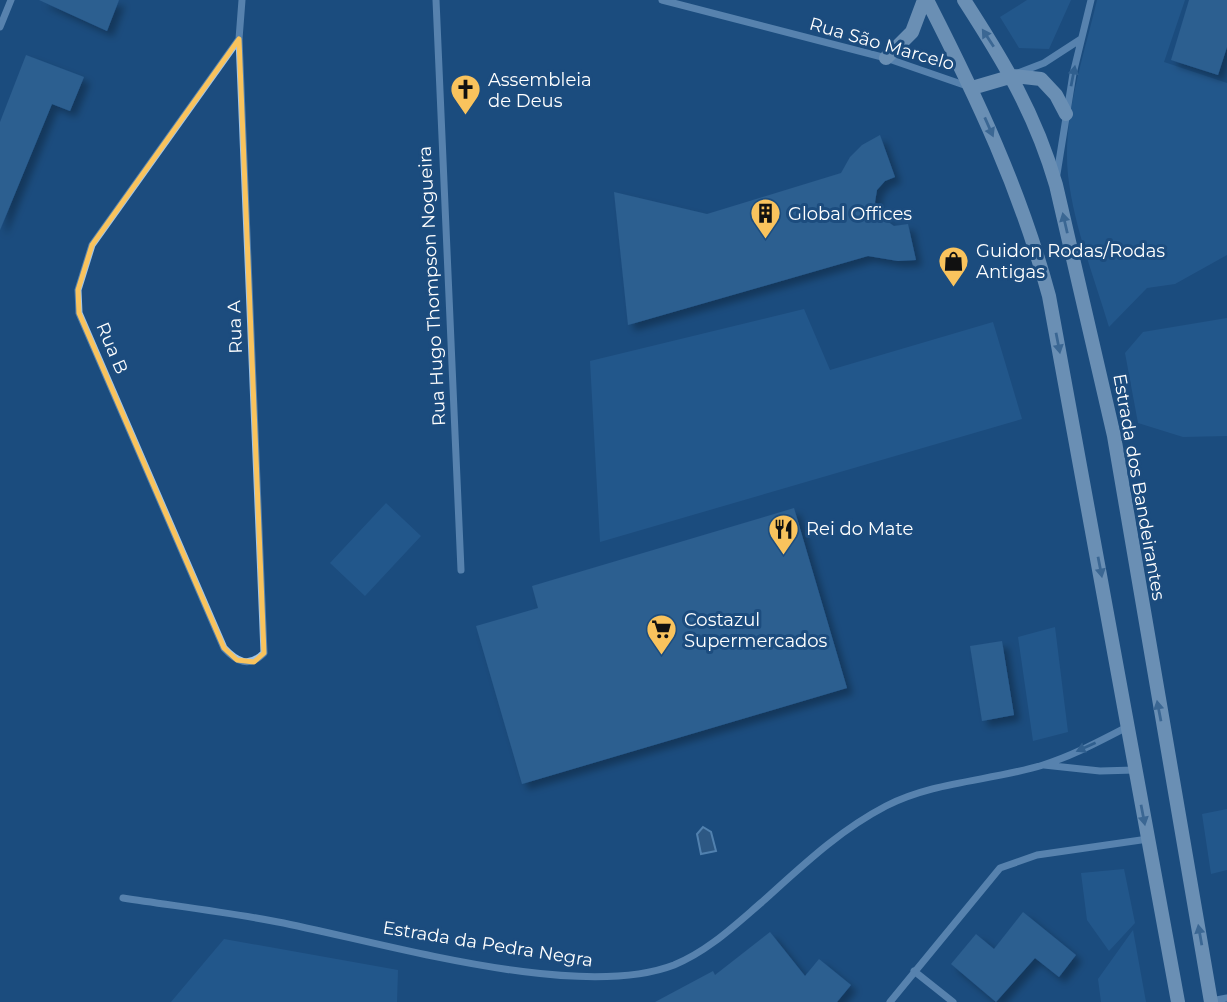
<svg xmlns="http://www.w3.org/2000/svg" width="1227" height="1002" viewBox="0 0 1227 1002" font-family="Montserrat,sans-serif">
	<defs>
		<filter id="shadow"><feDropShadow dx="6" dy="6" stdDeviation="3.5" flood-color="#0009"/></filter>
	</defs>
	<rect width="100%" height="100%" fill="#1c4c7e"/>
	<!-- green -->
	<path fill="#2c649b" d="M1027 0H1071L1049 49 1019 48 1000 17Z
		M1097 0H1185L1164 62 1227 83V255L1175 284 1147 288 1109 327C1094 277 1074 227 1068 175 1062 118 1084 56 1097 0Z
		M804 309 830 370 993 322 1022 419 600 542 590 361Z
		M1227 318V436L1183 437 1138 423 1125 353 1143 332Z
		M386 503 421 536 365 596 330 563Z
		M1055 627 1068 732 1033 741 1018 637Z
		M1227 809V870L1211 874 1202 814Z
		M1124 869 1135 923 1109 951 1087 920 1081 873Z
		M1133 930 1146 1002H1101L1098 979Z
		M224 939 398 970 397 1002H171Z"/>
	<!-- water -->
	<path fill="#43678c" stroke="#92c0ea" stroke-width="2" d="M703 827 711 832 716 851 701 854 697 834Z"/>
	<!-- building -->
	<path fill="#4074a6" filter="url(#shadow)" d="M39 0H119L107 31Z
		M1189 0H1227V47L1218 75 1171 60Z
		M26 55 84 77 70 111 52 104 0 230V122Z
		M880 135 895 177 885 181 877 190 875 202 878 215 894 226 908 224 916 260 898 261 868 256 628 325 614 192 707 214 841 173 850 157 862 145Z
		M794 508 847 688 522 784 476 626 538 608 532 586Z
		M1002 641 1014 715 982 721 970 646Z
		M1023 912 1076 955 1059 977 1035 958 996 1002 951 964 976 934 994 949Z
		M770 932 805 976 819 959 851 985 837 1002H655L713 971 715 975Z"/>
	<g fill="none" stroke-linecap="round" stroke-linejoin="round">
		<!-- minor -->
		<path stroke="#9fc4e9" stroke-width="7" d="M436 0 461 570
			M662 0 886 58 967 86
			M0 27 11 0
			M239 39 92 245 78 290 79 313 224 648C237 662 249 668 264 653L239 39 242 0
			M1018 73 1044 63 1081 39
			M1057 174 1073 74 1091 0
			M1044 765 1100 771 1135 770
			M123 898C175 906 227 912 278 922 381 942 578 1002 674 965 708 951 734 926 762 902 801 867 838 831 886 806 935 781 991 781 1043 765 1072 756 1100 741 1127 727
			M914 971 953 1002
			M1211 1001 1227 998
			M890 1002 1000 868 1037 855 1148 839"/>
		<!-- secondary -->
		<path stroke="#cae0f7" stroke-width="14" d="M927 0C977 98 1020 189 1049 296L1178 1002
			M964 0C1004 62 1035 113 1056 185L1114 436 1211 1002
			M886 58 912 32 924 0
			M972 88 1013 76 1041 79 1056 95 1066 114"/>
	</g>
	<!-- one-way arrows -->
	<defs><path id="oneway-solid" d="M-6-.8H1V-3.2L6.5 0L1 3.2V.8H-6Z" transform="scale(1.75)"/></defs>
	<g fill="#6287ae">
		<use href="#oneway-solid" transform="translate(988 38) rotate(-123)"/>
		<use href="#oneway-solid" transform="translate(989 127) rotate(66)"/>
		<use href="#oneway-solid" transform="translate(1065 223) rotate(-103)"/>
		<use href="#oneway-solid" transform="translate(1058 343) rotate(79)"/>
		<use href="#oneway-solid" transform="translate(1100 567) rotate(79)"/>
		<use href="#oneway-solid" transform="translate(1159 711) rotate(-101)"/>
		<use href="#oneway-solid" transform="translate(1143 815) rotate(79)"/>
		<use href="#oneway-solid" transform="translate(1200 935) rotate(-100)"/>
	</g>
	<g fill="#4a76a3">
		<use href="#oneway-solid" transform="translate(1073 76) rotate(-79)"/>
		<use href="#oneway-solid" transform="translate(1086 747) rotate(156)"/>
	</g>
	<!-- marked area -->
	<path d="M0 0H1227V1002H0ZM239 39 264 653 254 662 237 660 224 648 79 313 78 290 92 245Z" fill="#1c4c7e" fill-opacity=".55" fill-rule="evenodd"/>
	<path fill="none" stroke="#f9c35d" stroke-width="5" stroke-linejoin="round" d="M239 39 264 653 254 662 237 660 224 648 79 313 78 290 92 245Z"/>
	<!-- icons -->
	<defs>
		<symbol id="church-pin" viewBox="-11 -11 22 30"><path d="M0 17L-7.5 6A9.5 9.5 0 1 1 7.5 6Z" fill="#f9c35d" stroke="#1c4c7e"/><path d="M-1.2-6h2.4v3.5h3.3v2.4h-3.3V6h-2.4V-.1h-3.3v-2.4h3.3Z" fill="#111"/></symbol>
		<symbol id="building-pin" viewBox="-11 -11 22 30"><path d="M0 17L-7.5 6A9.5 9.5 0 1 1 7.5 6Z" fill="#f9c35d" stroke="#1c4c7e"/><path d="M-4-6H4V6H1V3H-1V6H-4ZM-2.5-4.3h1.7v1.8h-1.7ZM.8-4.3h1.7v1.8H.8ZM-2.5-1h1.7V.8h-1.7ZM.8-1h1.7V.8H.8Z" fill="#111"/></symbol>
		<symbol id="shop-pin" viewBox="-11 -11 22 30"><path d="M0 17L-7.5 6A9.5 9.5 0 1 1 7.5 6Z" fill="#f9c35d" stroke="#1c4c7e"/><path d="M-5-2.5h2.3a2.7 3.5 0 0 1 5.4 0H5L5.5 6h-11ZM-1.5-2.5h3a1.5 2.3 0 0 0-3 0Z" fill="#111"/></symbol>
		<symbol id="restaurant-pin" viewBox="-11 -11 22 30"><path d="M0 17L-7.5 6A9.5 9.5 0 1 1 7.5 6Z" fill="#f9c35d" stroke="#1c4c7e"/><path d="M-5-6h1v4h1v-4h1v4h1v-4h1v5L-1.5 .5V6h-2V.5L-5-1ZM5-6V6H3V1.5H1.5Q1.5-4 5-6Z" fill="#111"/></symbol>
		<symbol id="supermarket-pin" viewBox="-11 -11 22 30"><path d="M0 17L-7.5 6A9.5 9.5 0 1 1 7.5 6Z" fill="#f9c35d" stroke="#1c4c7e"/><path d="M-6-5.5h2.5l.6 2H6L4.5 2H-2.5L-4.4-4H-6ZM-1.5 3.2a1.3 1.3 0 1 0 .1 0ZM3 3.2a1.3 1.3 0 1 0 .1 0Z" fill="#111"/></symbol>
	</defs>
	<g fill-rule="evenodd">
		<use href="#church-pin" x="448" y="72" width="35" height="47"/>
		<use href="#building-pin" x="748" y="196" width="35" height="47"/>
		<use href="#shop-pin" x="936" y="244" width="35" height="47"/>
		<use href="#restaurant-pin" x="766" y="512" width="35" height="47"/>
		<use href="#supermarket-pin" x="644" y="612" width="35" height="47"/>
	</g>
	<g text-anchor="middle" stroke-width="6" stroke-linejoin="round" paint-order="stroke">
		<!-- street labels -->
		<g font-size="18" fill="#fff" stroke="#1c4c7e">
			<text transform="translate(882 44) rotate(16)" y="6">Rua São Marcelo</text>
			<text transform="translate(432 286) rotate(-93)" y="6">Rua Hugo Thompson Nogueira</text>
			<text transform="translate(235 327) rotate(-92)" y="6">Rua A</text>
			<text transform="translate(112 348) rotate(67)" y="6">Rua B</text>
			<text transform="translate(1139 487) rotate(80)" y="6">Estrada dos Bandeirantes</text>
			<text transform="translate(488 944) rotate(9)" y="6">Estrada da Pedra Negra</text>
		</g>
		<!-- poi labels -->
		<g font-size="18" fill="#fff" stroke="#1c4c7e" text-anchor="start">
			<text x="488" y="86">Assembleia<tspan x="488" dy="21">de Deus</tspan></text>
			<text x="788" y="220">Global Offices</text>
			<text x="976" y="257">Guidon Rodas/Rodas<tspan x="976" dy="21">Antigas</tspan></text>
			<text x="806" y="535">Rei do Mate</text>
			<text x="684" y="626">Costazul<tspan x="684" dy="21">Supermercados</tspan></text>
		</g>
	</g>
</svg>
